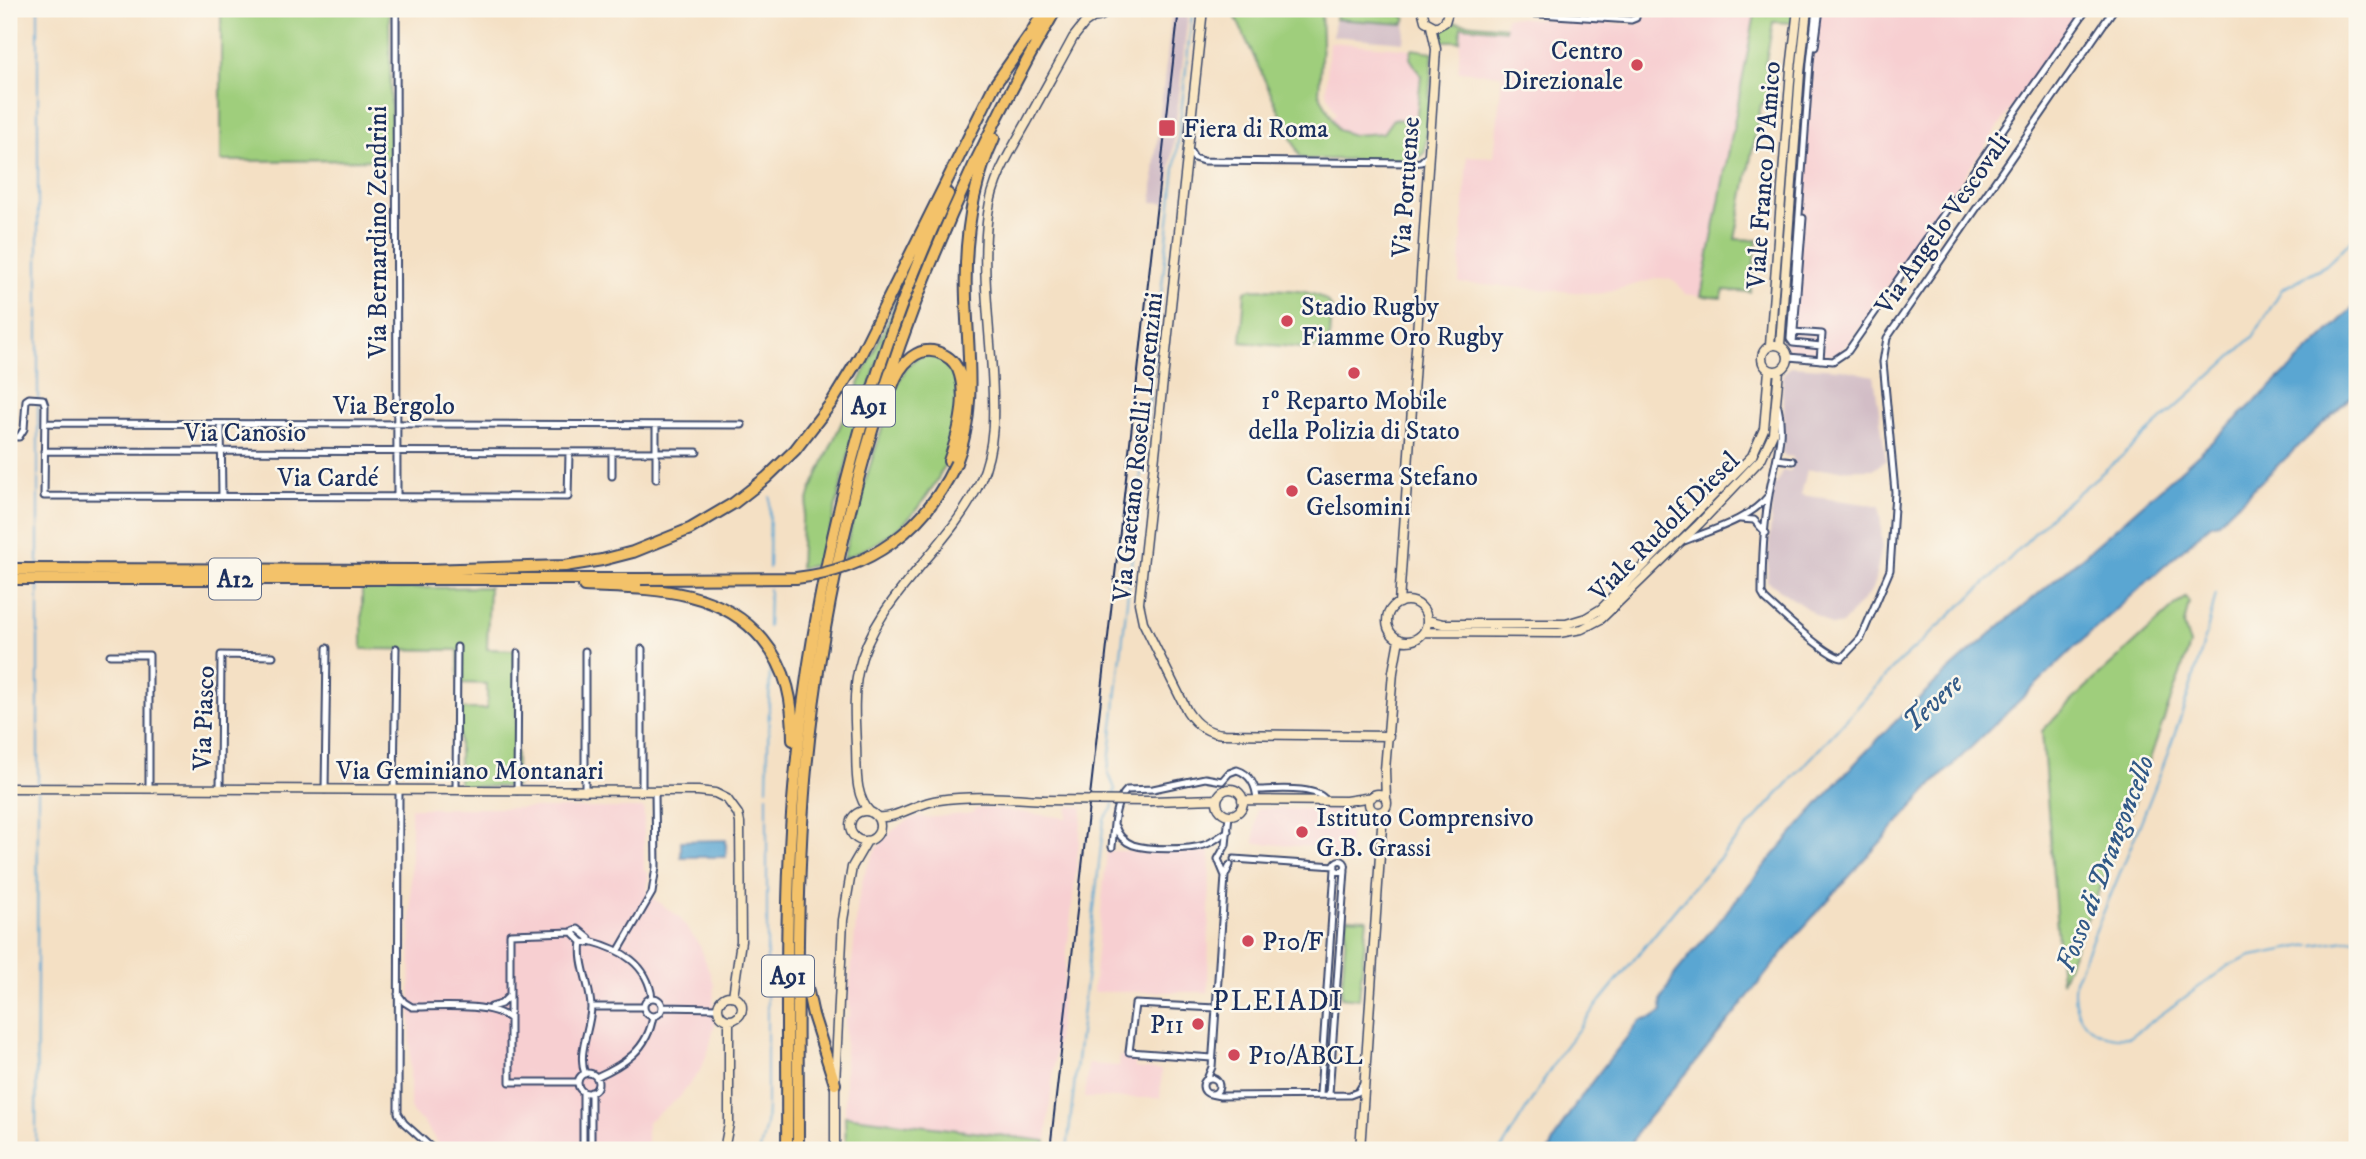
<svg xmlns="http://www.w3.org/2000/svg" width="2366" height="1159" viewBox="0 0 2366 1159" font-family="'IM FELL DW Pica',serif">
	<rect width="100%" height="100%" fill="#fbf7ec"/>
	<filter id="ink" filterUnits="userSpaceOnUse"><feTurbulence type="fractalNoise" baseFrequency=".0143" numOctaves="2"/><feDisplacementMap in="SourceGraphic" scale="14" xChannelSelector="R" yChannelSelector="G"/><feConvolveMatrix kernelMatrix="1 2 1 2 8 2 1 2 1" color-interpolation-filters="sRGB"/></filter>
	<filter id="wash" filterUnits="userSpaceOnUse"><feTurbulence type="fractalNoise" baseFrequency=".00686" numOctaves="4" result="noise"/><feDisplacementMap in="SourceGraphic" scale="28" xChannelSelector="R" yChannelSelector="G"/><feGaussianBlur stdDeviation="1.57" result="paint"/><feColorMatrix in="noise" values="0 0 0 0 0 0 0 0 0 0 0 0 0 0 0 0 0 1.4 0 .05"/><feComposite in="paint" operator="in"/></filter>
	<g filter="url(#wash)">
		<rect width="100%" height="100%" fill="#f4e0c4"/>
		<!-- built -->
		<path fill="#f7cfd1" d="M1642 9H1756L1701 296 1685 294 1678 284 1669 279 1659 278 1600 294 1459 283 1467 156 1494 157 1502 75 1458 71 1461 26 1504 30 1506 17 1640 24Z
			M1811 9H2080L1850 341 1836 355 1798 354 1790 351 1784 342 1805 59Z
			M1329 42 1412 49 1410 59 1421 76 1416 121H1399L1383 133 1353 135 1338 130 1332 119 1336 114 1326 91Z
			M1068 806 1083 807 1046 1141 845 1116V1017H850L849 994 858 902 864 874 877 847 892 831 910 819 921 816 925 818 973 813 975 809 986 808 1067 818Z
			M411 808H644V871L648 872V894L679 917 700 946 714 984 713 1013 716 1018 709 1049 700 1071 679 1098 647 1122V1150H443L423 1122 413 1114 410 1108Z
			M1257 808 1346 810 1351 813 1348 856 1346 858 1331 855 1328 848 1254 843Z
			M1107 851H1210L1208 992H1093Z
			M1120 1056 1135 1057V1068L1162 1070 1160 1098H1084L1088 1064 1119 1066Z"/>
		<!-- industrial -->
		<path fill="#d2bdc6" d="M1340 9 1401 14 1406 19 1404 42 1333 36 1335 19Z
			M1172 14 1188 15 1167 203 1152 202 1155 159Z
			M1791 366 1841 369 1874 376 1886 460 1874 469 1807 470 1801 495 1880 506 1882 546 1873 589 1842 624 1832 626 1767 581 1773 484H1777L1782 471H1791L1793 457 1784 456 1782 453 1784 404 1782 394 1783 374Z"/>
		<!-- green -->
		<path fill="#9fce7c" stroke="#5d7e6d" stroke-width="2" d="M1232 9H1321L1322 42 1319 93 1338 130 1353 135 1383 133 1393 119 1416 121 1421 76 1410 58 1412 49 1433 52 1425 152 1416 160 1306 159 1300 157Z
			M1340 9 1401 14 1406 19 1403 24 1335 19Z
			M1756 9H1793L1792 23 1773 22 1765 66 1775 69 1769 100 1766 101 1761 105 1735 239 1757 240 1750 292 1724 290 1721 298 1701 296Z
			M221 10 389 11 392 160 221 161Z
			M1453 22 1505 27V30L1461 26 1460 41H1440L1438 31Z
			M902 283H904L853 436 822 564 800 568 802 521 811 490 888 320Z
			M1250 289C1274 290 1320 286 1332 308L1330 337 1321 346 1312 349 1241 342 1245 291Z
			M935 354C940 357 946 359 949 363 969 381 954 445 944 467 935 486 922 504 907 520 889 538 866 549 843 559L855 512 896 386 908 365 918 357Z
			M489 587 487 649 516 650V787L459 786V709H487V684L459 683 458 650 362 649V589Z
			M2185 597 2189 602 2184 625 2190 645 2186 657 2130 815 2061 982 2042 731 2083 690Z
			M1347 918 1367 919 1359 999 1341 997Z
			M845 1116 1046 1141 1045 1150H846Z"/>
		<!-- water -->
		<path fill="#5aa6d2" stroke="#3a6a98" stroke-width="2" d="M2357 304V391L2218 522 2211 524 2075 647 1933 784 1802 929 1690 1069 1638 1130 1628 1150H1549C1572 1102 1607 1063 1640 1021L1652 1018 1662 1012 1661 1000 1675 974C1758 873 1840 772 1936 682 1994 628 2057 580 2117 527 2199 455 2279 380 2357 304Z
			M726 840V857H681V841Z"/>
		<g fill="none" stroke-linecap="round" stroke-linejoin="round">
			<!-- stream -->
			<path stroke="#5aa6d2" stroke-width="2" d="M38 565V9
				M769 568 770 497
				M2216 594C2186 728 2127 854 2075 980 2069 1018 2092 1040 2130 1037L2228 966 2252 956 2310 945
				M768 627 769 589
				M38 785V584
				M767 788 770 666
				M1113 798 1115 789 1108 772 1192 15
				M2314 945 2357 938
				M36 1150 38 791
				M760 1150 766 1125 767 1106V795
				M1067 1150 1104 819 1112 809 1113 804
				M1501 1150 1561 1052 1600 1001 1696 884 1895 666 1989 580 2054 513 2122 456 2253 337 2282 289 2326 265 2357 235"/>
		</g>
	</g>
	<g filter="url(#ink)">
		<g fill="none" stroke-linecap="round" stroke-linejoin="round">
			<defs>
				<path id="street" d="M396 9 397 497
					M1117 9 1174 10
					M1465 9 1631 20 1636 18 1637 9
					M1816 9 1810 63 1790 339 1793 343 1821 346
					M1815 47 1820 9
					M1188 148 1194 158 1203 161 1413 163 1421 162 1428 155
					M1794 332 1822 334 1820 360
					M1793 343 1803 218
					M1789 357 1833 361 1848 351 2087 9
					M1778 407C1785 434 1775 463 1770 489 1764 521 1762 561 1762 594L1765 599C1779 612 1826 656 1842 658L1861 638 1890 570 1895 492 1883 362 1887 338 2114 9
					M45 423 742 425
					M221 424 222 496
					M656 425V479
					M9 437H19L24 429 26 400 29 398 43 399 45 405 44 496 568 497 569 453
					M44 451 697 452
					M612 453V476
					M1777 459 1793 461
					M1740 519 1754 520 1766 533
					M1684 541C1714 529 1749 520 1769 495
					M110 655H149V789
					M220 789 221 655 273 656
					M394 789 396 648
					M399 789 398 1113 404 1123 434 1150
					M456 789 457 647
					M325 790 327 648
					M1256 790C1273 790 1317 785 1326 801
					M517 791 518 653
					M585 792V651
					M642 792V649
					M1115 826C1118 835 1123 841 1133 845 1148 850 1189 850 1204 845 1212 843 1220 836 1228 831
					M1112 847C1114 828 1113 803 1127 790L1153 789 1205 778 1222 781 1229 773 1237 770C1250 774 1256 786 1257 800
					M1234 859 1335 866
					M1334.5 866a5.5 5.5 0 1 1 11 0a5.5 5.5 0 1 1-11 0Z
					M1225 876 1218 859 1226 845 1229 815
					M578 929 589 938 588 943 582 942 574 934V930Z
					M573 932 510 934V1082H578
					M590 941C621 949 648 964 652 998
					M582 942C578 964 591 986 591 1008 590 1030 577 1053 585 1074
					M619 950 652 893 656 867 655 792
					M398 994 404 1002 412 1007C439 1007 491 1002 510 1019
					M644 1007a9 9 0 1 1 18 0a9 9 0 1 1-18 0Z
					M491 1007 501 1004 509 996
					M591 1007H644
					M662 1007 718 1008
					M1212 1058 1129 1052 1135 1004 1216 1008
					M578 1083a10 10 0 1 1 20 0a10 10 0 1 1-20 0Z
					M596 1077C623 1065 648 1050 653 1016
					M1203 1086a8 8 0 1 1 16 0a8 8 0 1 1-16 0Z
					M1207 1079 1212 1067 1225 876 1230 865
					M591 1092V1150
					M1210 1094 1220 1096 1350 1095 1358 1092 1363 1084
					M1320 1094 1335 869
					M1329 1094 1345 870
					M583 1150V1092"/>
				<path id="secondary" d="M1086 9 1091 16C1098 19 1104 16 1107 9
					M1203 9 1139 603 1143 622 1187 711C1196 725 1207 733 1224 734L1389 736
					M1422 9 1425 21 1436 27 1445 22 1449 9
					M1762 358a13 13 0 1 1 26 0a13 13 0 1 1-26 0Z
					M1770 345 1791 69 1798 9
					M1780 345 1800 73 1807 9
					M1387 621a20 20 0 1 1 40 0a20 20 0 1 1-40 0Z
					M1399 603 1436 49 1431 26
					M1427 620 1443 624H1566L1586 618 1601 609 1752 456 1764 429 1769 370
					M1424 632 1559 633 1582 629 1601 619 1699 524 1761 459 1773 433 1779 371
					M9 788 698 791 715 793 727 799 738 814 740 823 741 941 733 996
					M1217 802a13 13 0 1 1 26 0a13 13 0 1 1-26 0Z
					M1369 803a9 9 0 1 1 18 0a9 9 0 1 1-18 0Z
					M1242 800 1346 801 1372 797
					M1386 800 1385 770 1393 672 1399 639
					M1151 801 1217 799
					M850 826a15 15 0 1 1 30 0a15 15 0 1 1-30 0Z
					M870 812C854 795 857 769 856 746 855 722 853 696 858 672 874 597 949 550 980 482 996 447 994 410 992 372 989 320 981 266 988 214 992 180 1011 150 1027 122 1042 94 1058 66 1073 38L1084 24 1094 17
					M877 817C895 820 918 802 939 800 972 795 1008 798 1042 800
					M718 1008a12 12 0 1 1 24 0a12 12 0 1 1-24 0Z
					M724 1150 729 1124V1021
					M835 1150V1084L843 920 852 867 867 841
					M1360 1150 1383 811"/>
				<path id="highway" d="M1027 40 1045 9
					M892 387C899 365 919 341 944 355 952 359 958 367 960 375 968 402 958 436 949 461
					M956 463C977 410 968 355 966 299 964 243 970 189 994 138
					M9 569 426 570 565 566 602 560 633 552 690 529 734 503 766 478 795 450 832 402 860 356 994 86 1029 36
					M9 579H641
					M584 586C648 589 718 586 763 640 788 670 793 702 793 740
					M803 969 813 1015 835 1084
					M787 1150C788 1034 784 917 793 801 809 597 861 380 948 194
					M798 1150C798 1027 795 903 805 780 829 503 917 249 1056 9"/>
			</defs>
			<!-- street casing -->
			<use href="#street" stroke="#3c4a6d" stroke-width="9"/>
			<!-- secondary casing -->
			<use href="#secondary" stroke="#3c4a6d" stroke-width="11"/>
			<!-- highway casing -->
			<use href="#highway" stroke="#3c4a6d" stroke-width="14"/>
			<!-- street -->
			<use href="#street" stroke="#fff" stroke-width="5"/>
			<!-- secondary -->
			<use href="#secondary" stroke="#fae7c3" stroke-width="8"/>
			<!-- highway -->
			<use href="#highway" stroke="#f3c26a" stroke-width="10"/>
			<!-- rail -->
			<path stroke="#1b2f5e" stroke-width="2" d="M1050 1150 1179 9"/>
			<defs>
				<path id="secondary-bridge" d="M1042 800 1151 801"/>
				<path id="highway-bridge" d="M641 579 796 578C869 570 925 530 956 463"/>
			</defs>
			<!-- secondary-bridge casing -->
			<use href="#secondary-bridge" stroke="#3c4a6d" stroke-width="11" stroke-linecap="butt"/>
			<!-- highway-bridge casing -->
			<use href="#highway-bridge" stroke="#3c4a6d" stroke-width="14" stroke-linecap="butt"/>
			<!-- secondary-bridge -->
			<use href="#secondary-bridge" stroke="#fae7c3" stroke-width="8"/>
			<!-- highway-bridge -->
			<use href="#highway-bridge" stroke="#f3c26a" stroke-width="10"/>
		</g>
	</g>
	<!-- markers -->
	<g fill="#d1495b" stroke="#fbf7ec" stroke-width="2.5">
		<circle cx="1637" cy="65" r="7"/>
		<rect x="1158" y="119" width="18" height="18" rx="3.5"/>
		<circle cx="1287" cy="321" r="7"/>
		<circle cx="1354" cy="373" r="7"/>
		<circle cx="1292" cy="491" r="7"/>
		<circle cx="1302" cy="832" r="7"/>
		<circle cx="1248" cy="941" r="7"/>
		<circle cx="1198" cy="1024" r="7"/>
		<circle cx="1234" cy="1055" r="7"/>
	</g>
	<g text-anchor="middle" stroke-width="5" stroke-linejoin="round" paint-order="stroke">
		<!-- shield labels -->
		<g fill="#fbf7ec" stroke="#5e6b89" stroke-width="2">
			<rect x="843" y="385.5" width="52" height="41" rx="5"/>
			<rect x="209" y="558.5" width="52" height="41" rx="5"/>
			<rect x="762" y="955.5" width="52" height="41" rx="5"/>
		</g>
		<g font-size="24" font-weight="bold" fill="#1b2f5e">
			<text x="869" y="414">A91</text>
			<text x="235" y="587">A12</text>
			<text x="788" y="984">A91</text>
		</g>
		<!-- poi labels -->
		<g font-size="26" fill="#1b2f5e" stroke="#fbf7ec" text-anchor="start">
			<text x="1623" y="59" text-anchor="end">Centro<tspan x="1623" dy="30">Direzionale</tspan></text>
			<text x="1183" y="137">Fiera di Roma</text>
			<text x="1301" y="315">Stadio Rugby<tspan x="1301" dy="30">Fiamme Oro Rugby</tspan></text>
			<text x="1354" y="409" text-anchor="middle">1º Reparto Mobile<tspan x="1354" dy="30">della Polizia di Stato</tspan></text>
			<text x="1306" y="485">Caserma Stefano<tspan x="1306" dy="30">Gelsomini</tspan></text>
			<text x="1316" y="826">Istituto Comprensivo<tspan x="1316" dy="30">G.B. Grassi</tspan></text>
			<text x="1262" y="950">P10/F</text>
			<text x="1184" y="1033" text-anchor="end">P11</text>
			<text x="1248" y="1064">P10/ABCL</text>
		</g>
		<!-- street labels -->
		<g font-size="26" fill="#1b2f5e" stroke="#fbf7ec">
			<text transform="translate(1763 175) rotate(-86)" y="9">Viale Franco D'Amico</text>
			<text transform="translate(1405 187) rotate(-86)" y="9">Via Portuense</text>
			<text transform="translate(1942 223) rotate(-55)" y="9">Via Angelo Vescovali</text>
			<text transform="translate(377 232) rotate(-90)" y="9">Via Bernardino Zendrini</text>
			<text x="394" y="414">Via Bergolo</text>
			<text x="245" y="441">Via Canosio</text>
			<text transform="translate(1137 447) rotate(-84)" y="9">Via Gaetano Roselli Lorenzini</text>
			<text x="328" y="486">Via Cardé</text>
			<text transform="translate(1664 526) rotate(-45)" y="9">Viale Rudolf Diesel</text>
			<text transform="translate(203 718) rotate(-88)" y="9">Via Piasco</text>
			<text x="470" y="779">Via Geminiano Montanari</text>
		</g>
		<!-- water labels -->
		<g font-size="28" font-style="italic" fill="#315987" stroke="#fbf7ec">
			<text transform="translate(1932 702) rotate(-43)" y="10">Tevere</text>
			<text transform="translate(2104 863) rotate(-69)" y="10">Fosso di Drangoncello</text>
		</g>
		<!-- neighbourhood labels -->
		<g font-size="28" letter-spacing="2" fill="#1b2f5e" stroke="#fbf7ec">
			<text x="1278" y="1010">PLEIADI</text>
		</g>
	</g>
	<!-- margin -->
	<rect width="2366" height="1159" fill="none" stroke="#fbf7ec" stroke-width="35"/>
</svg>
